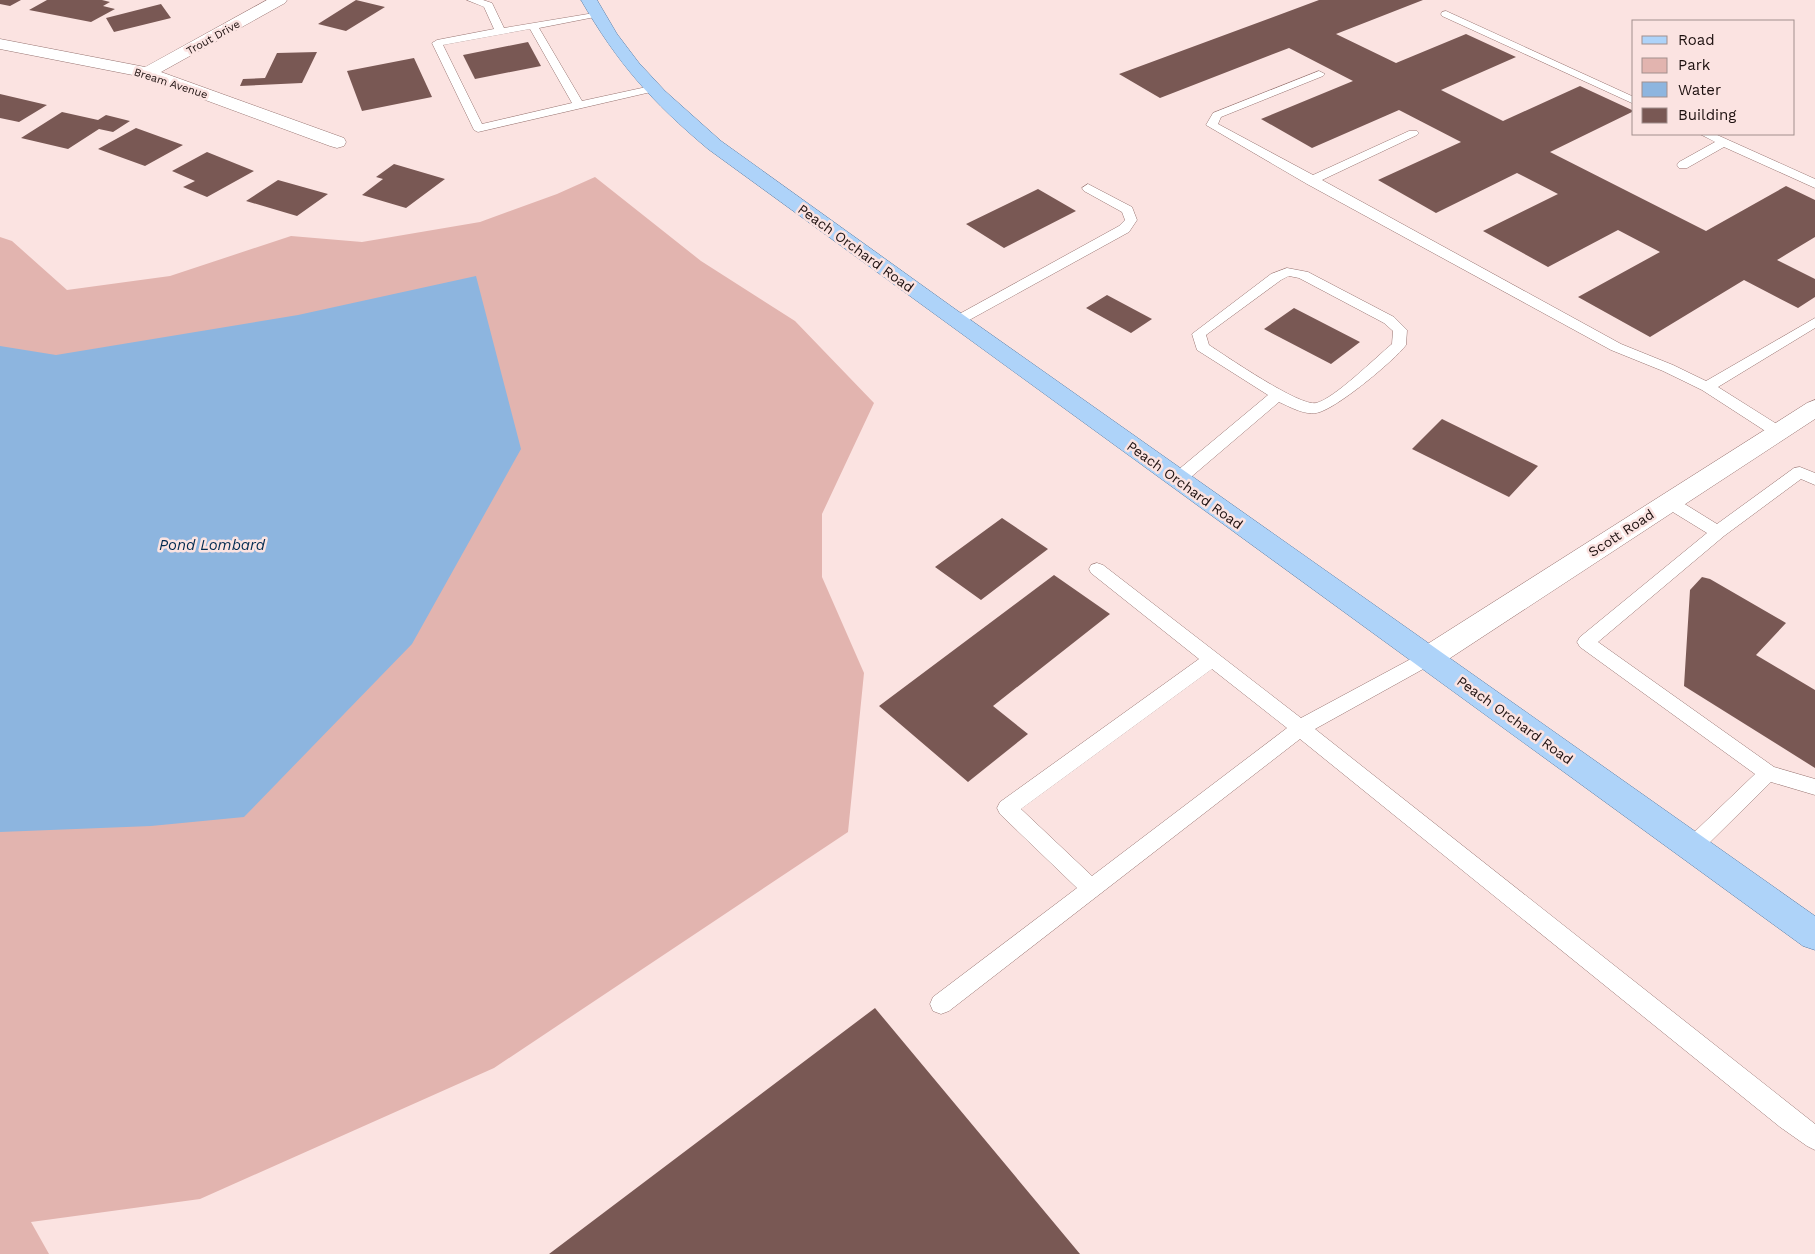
<svg xmlns="http://www.w3.org/2000/svg" width="1815" height="1254" viewBox="0 0 1815 1254" font-family="'Work Sans',sans-serif">
	<rect width="100%" height="100%" fill="#fbe3e1"/>
	<!-- green -->
	<path fill="#e2b4af" d="M595 177 701 261 795 321 874 403 822 514V577L864 673 848 832 494 1068 200 1199 31 1222 49 1254H0V237L12 241 67 290 170 276 291 236 362 242 480 222 557 194Z"/>
	<!-- water -->
	<path fill="#8db5df" d="M476 276 521 449 412 644 244 817 151 826 0 832V346L56 355 298 315Z"/>
	<!-- building -->
	<path fill="#795854" d="M0 0H21L10 6 0 4Z
		M47 0H102L110 2 103 6 115 9 91 22 29 10Z
		M356 0 385 7 346 31 318 24Z
		M1319 0H1423L1336 34 1396 63 1466 34 1516 57 1441 90 1503 121 1580 86 1634 111 1550 152 1706 231 1786 186 1815 200V237L1777 260 1815 279V297L1798 308 1744 280 1650 337 1578 297 1660 252 1618 230 1548 267 1483 231 1558 194 1517 173 1436 213 1378 180 1461 142 1399 110 1312 148 1261 119 1353 81 1289 48 1160 98 1119 74Z
		M161 4 171 18 114 32 106 18Z
		M528 42 541 66 475 79 463 55Z
		M317 52 302 83 240 86 243 79 265 78 277 53Z
		M414 58 432 97 362 111 347 71Z
		M0 94 47 105 19 122 0 118Z
		M62 112 98 120 106 115 130 121 113 132 99 129 68 149 21 138Z
		M136 128 183 145 145 166 98 149Z
		M207 152 254 171 207 197 183 187 195 181 172 171Z
		M394 164 445 179 406 208 362 195 383 179 376 177Z
		M278 180 328 194 297 216 246 201Z
		M1038 189 1076 211 1004 248 966 224Z
		M1107 295 1152 319 1131 333 1086 308Z
		M1294 308 1360 342 1331 364 1264 329Z
		M1442 419 1538 466 1509 497 1412 449Z
		M1002 518 1048 549 981 600 935 567Z
		M1054 575 1110 614 993 706 1028 734 968 782 879 706Z
		M1702 577 1710 579 1786 623 1756 655 1815 690V768L1684 686 1690 590Z
		M875 1008 1080 1254H549Z"/>
	<g fill="none" stroke-linecap="round" stroke-linejoin="round">
		<defs>
			<path id="service" d="M467 0H483L492 3 504 28 600 12 601 14 600 16 539 28 582 101 651 86 657 89 651 92 478 132 474 130 432 43 437 40 494 29 484 7ZM530 29 572 103 482 124 443 45Z
				M1446 11 1634 97V104L1442 16 1441 14 1442 12Z
				M1319 71 1325 74 1323 76 1221 117 1218 124 1313 175 1409 131H1417L1419 133 1417 135 1322 180 1621 344 1673 365 1706 381 1815 318V328L1718 387 1783 428 1786 432 1783 436H1773L1702 390 1663 371 1611 350 1307 184 1206 125 1213 113Z
				M1700 134H1715L1815 179V188L1724 147 1687 168H1679L1677 165 1679 162 1715 142Z
				M1088 184 1132 207 1137 220 1129 232 962 324H952L950 321 952 318 1119 226 1125 220 1122 212 1084 191 1082 188Z
				M1287 268 1308 272 1394 317 1407 330 1406 345C1395 360 1334 411 1316 413 1304 415 1290 407 1279 402L1184 483 1178 484 1172 483 1170 479 1172 475 1268 395 1197 350 1192 334 1271 274ZM1289 276 1299 278 1384 323 1393 331 1392 344C1376 357 1334 399 1316 403 1300 407 1226 356 1209 345L1206 335 1281 280Z
				M1800 467 1815 473V485L1801 479 1724 536 1598 642 1774 767 1815 779V795L1771 782 1699 853 1692 856 1685 853 1682 847 1685 841 1755 774 1580 647 1577 642 1580 637 1707 533 1663 506 1661 502 1663 498 1669 496 1675 498 1717 524 1794 468Z
				M1097 563 1103 565 1301 718 1422 653 1428 651 1434 653 1437 658 1434 663 1315 729 1815 1124V1150L1807 1146 1780 1127 1300 739 949 1011 941 1014 933 1011 930 1004 933 997 1077 888 1000 814 997 808 1000 802 1199 659 1091 573 1089 569 1091 565ZM1212 669 1287 728 1092 876 1021 809Z"/>
			<path id="minor" d="M267 0H287L285 3 161 72 344 138 346 142 344 146 337 148 330 146 143 77 0 49V39L145 67Z
				M1815 400V419L1438 666 1428 669 1418 666 1414 658 1418 650 1807 403Z"/>
			<path id="primary" d="M581 0H597L617 34 639 63 665 91 721 141 955 309 1815 916V950L1803 946 708 149C652 102 618 64 581 0Z"/>
		</defs>
		<!-- service casing -->
		<use href="#service" stroke="#987572" stroke-width="1"/>
		<!-- minor casing -->
		<use href="#minor" stroke="#987572" stroke-width="1"/>
		<!-- primary casing -->
		<use href="#primary" stroke="#587ca4" stroke-width="1"/>
		<!-- service -->
		<use href="#service" fill="#fff" fill-rule="evenodd"/>
		<!-- minor -->
		<use href="#minor" fill="#fff" fill-rule="evenodd"/>
		<!-- primary -->
		<use href="#primary" fill="#aed3f9" fill-rule="evenodd"/>
	</g>
	<g text-anchor="middle" stroke-width="5" stroke-linejoin="round" paint-order="stroke">
		<!-- far-street labels -->
		<g font-size="11" fill="#1d100f" stroke="#fbe3e1">
			<text transform="translate(213 37) rotate(-29)" y="4">Trout Drive</text>
			<text transform="translate(171 83) rotate(18)" y="4">Bream Avenue</text>
		</g>
		<!-- street labels -->
		<g font-size="14" fill="#1d100f" stroke="#fbe3e1">
			<text transform="translate(856 248) rotate(36)" y="5">Peach Orchard Road</text>
			<text transform="translate(1185 485) rotate(36)" y="5">Peach Orchard Road</text>
			<text transform="translate(1621 533) rotate(-33)" y="5">Scott Road</text>
			<text transform="translate(1515 720) rotate(36)" y="5">Peach Orchard Road</text>
		</g>
		<!-- water labels -->
		<g font-size="15" font-style="italic" fill="#002a50" stroke="#fbe3e1">
			<text x="212" y="550">Pond Lombard</text>
		</g>
	</g>
	<!-- legend -->
	<rect x="1632" y="20" width="162" height="115" fill="#fbe3e1" stroke="#a28f8d"/>
	<rect x="1642" y="36" width="25" height="8" fill="#aed3f9" stroke="#a28f8d"/>
	<text x="1678" y="45" font-size="15" fill="#1d100f">Road</text>
	<rect x="1642" y="58" width="25" height="15" fill="#e2b4af" stroke="#a28f8d"/>
	<text x="1678" y="70" font-size="15" fill="#1d100f">Park</text>
	<rect x="1642" y="82" width="25" height="15" fill="#8db5df" stroke="#a28f8d"/>
	<text x="1678" y="95" font-size="15" fill="#1d100f">Water</text>
	<rect x="1642" y="108" width="25" height="15" fill="#795854" stroke="#a28f8d"/>
	<text x="1678" y="120" font-size="15" fill="#1d100f">Building</text>
</svg>
